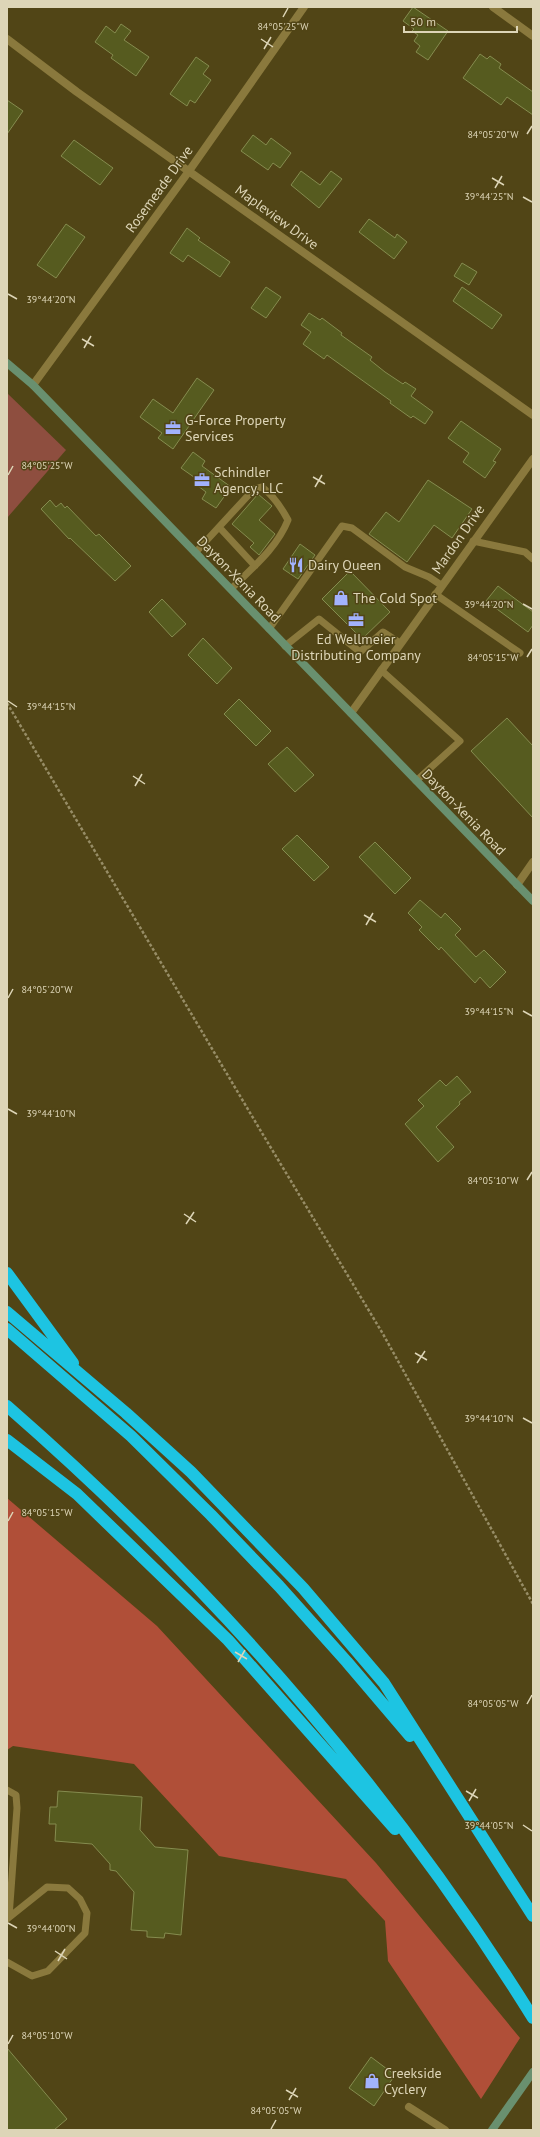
<svg xmlns="http://www.w3.org/2000/svg" width="540" height="2137" viewBox="0 0 540 2137" font-family="'PT Sans',sans-serif">
	<rect width="100%" height="100%" fill="#514516"/>
	<!-- green -->
	<path fill="#8e4e3f" d="M7 393 66 450 7 518Z"/>
	<!-- forest -->
	<path fill="#b04f38" d="M7 1498 157 1626 376 1863 520 2038 481 2099 388 1961 385 1921 346 1879 219 1856 134 1764 13 1746 7 1750Z"/>
	<!-- building -->
	<path fill="#565b1f" stroke="#858c4f" d="M413 7 448 31 428 60 416 52 420 46 414 41 418 35 412 31 414 29 403 21Z
		M121 24 131 31 124 40 149 57 136 76 111 58 113 55 95 42 106 26 115 33Z
		M480 54 487 59 490 56 501 64 499 68 533 92V115L507 97 501 105 463 78Z
		M196 57 209 66 203 74 211 80 195 103 190 100 187 106 170 94Z
		M7 100 23 111 7 134Z
		M253 135 266 145 271 138 291 153 280 168 273 163 268 170 241 151Z
		M74 140 113 168 100 185 61 156Z
		M301 171 320 185 331 171 342 179 319 208 291 185Z
		M369 219 395 238 397 234 407 242 394 259 359 232Z
		M66 224 85 237 56 278 37 265Z
		M187 228 200 238 198 240 230 262 220 277 188 255 183 262 170 253Z
		M462 263 477 272 469 285 454 276Z
		M266 287 281 297 266 318 251 308Z
		M462 287 502 315 492 329 453 301Z
		M309 313 320 320 322 318 342 333 341 335 372 357 370 360 385 372 403 384 405 382 416 389 411 396 433 412 425 424 413 416 411 418 390 403 391 401 327 355 324 359 303 344 311 332 301 325Z
		M197 378 214 390 173 449 158 438 162 433 140 417 153 399 173 413Z
		M461 421 501 449 493 461 496 462 485 478 463 462 469 453 448 438Z
		M193 452 205 461 202 466 231 487 216 508 202 499 206 492 198 486 201 482 181 468Z
		M428 480 472 509 452 538 434 525 407 562 369 534 386 512 399 522Z
		M258 494 272 506 259 520 275 534 259 555 250 547 254 543 232 524Z
		M50 500 56 507 61 503 65 508 67 506 96 536 99 534 131 566 115 581 70 538 69 539 41 509Z
		M300 544 315 555 298 579 283 569Z
		M350 571 390 612 362 639 322 599Z
		M498 586 533 612V625L528 632 486 601Z
		M162 599 186 624 172 637 149 612Z
		M203 638 232 668 217 684 188 655Z
		M239 699 271 731 256 746 224 714Z
		M507 718 533 746V818L471 751Z
		M287 747 314 775 295 792 268 764Z
		M297 835 329 867 314 881 282 849Z
		M375 842 411 878 395 894 359 857Z
		M420 900 441 918 445 913 461 929 455 935 476 957 484 950 506 972 490 988 480 977 475 983 441 947 439 950 419 930 422 927 408 913Z
		M457 1076 471 1092 459 1102 460 1104 436 1127 454 1147 438 1162 405 1124 424 1106 418 1100 440 1080 446 1086Z
		M58 1791 142 1797 140 1830 155 1847 188 1850 181 1935 165 1933 164 1938 147 1937V1931L131 1930 134 1892 116 1871 110 1870V1864L92 1844 55 1841 56 1824H49L50 1807H57Z
		M7 2048 67 2119 54 2130H7Z
		M371 2057 395 2075 374 2106 349 2088Z"/>
	<g fill="none" stroke-linecap="round" stroke-linejoin="round">
		<!-- path -->
		<path stroke="#978d66" stroke-width="2.5" stroke-dasharray="3 2" stroke-linecap="butt" d="M7 703 262 1133 383 1334 533 1604"/>
		<!-- service -->
		<path stroke="#8a793d" stroke-width="7" d="M219 527 255 566
			M473 541 525 552 533 559
			M195 553 254 489 262 487C274 496 281 507 288 520 277 548 252 568 231 589
			M435 594 520 653
			M269 629 342 526 352 528 405 567 429 577 441 585
			M285 646 319 619 360 652 383 632 400 643
			M381 670 460 741 416 781
			M7 1790 16 1795 17 1808 9 1917
			M7 1919 47 1887 68 1888 80 1899 87 1913 85 1933 48 1971 32 1976 7 1962"/>
		<!-- minor -->
		<path stroke="#8a793d" stroke-width="8" d="M493 7 533 36
			M7 39 77 92 533 415
			M33 385 189 171 304 7
			M351 713 533 459
			M517 885 533 862
			M409 2107 445 2130"/>
		<!-- secondary -->
		<path stroke="#69906f" stroke-width="8" d="M7 363 33 385 533 901
			M492 2130 533 2072"/>
		<!-- motorway -->
		<path stroke="#1dc4e2" stroke-width="12" d="M7 1273 73 1363
			M7 1312 126 1413 191 1472 303 1588 384 1683 533 1916
			M7 1329 131 1436 211 1515 279 1586 347 1662 410 1736
			M7 1406C211 1584 390 1788 533 2018
			M7 1440 77 1494 228 1640 395 1829"/>
	</g>
	<!-- ticks -->
	<path fill="none" stroke="#ddd5b7" stroke-width="1.5" d="M283 17 288 8M261 39 273 47M264 49 271 37M527 134 532 126M492 178 504 185M495 188 502 176M523 197 532 202M8 294 17 299M82 339 94 346M84 348 91 336M8 475 13 466M313 477 325 484M315 487 322 475M523 604 532 609M527 657 532 649M8 701 17 707M133 776 145 784M135 786 142 774M364 915 376 922M366 925 373 913M8 998 13 989M523 1011 532 1016M8 1109 17 1114M527 1180 532 1172M184 1214 196 1222M186 1224 194 1212M415 1353 427 1360M417 1363 425 1351M523 1418 532 1423M8 1521 13 1512M235 1652 247 1659M238 1662 245 1650M527 1704 532 1695M466 1791 478 1798M469 1801 476 1789M523 1825 532 1831M8 1923 17 1928M55 1951 67 1959M58 1961 65 1949M8 2044 13 2035M286 2090 298 2097M289 2100 296 2088M271 2129 276 2120"/>
	<!-- icons -->
	<defs>
		<symbol id="office-bare" viewBox="-9 -9 18 18"><path d="M-6-3h4V-5.5h4V-3h4V5H-6ZM-1-4.5V-3h2v-1.5ZM-6 0V1H6V0Z" fill="#a2b2fd" stroke="#514516" stroke-width="2.5" paint-order="stroke"/></symbol>
		<symbol id="restaurant-bare" viewBox="-9 -9 18 18"><path d="M-5-6h1v4h1v-4h1v4h1v-4h1v5L-1.5 .5V6h-2V.5L-5-1ZM5-6V6H3V1.5H1.5Q1.5-4 5-6Z" fill="#a2b2fd" stroke="#514516" stroke-width="2.5" paint-order="stroke"/></symbol>
		<symbol id="shop-bare" viewBox="-9 -9 18 18"><path d="M-5-2.5h2.3a2.7 3.5 0 0 1 5.4 0H5L5.5 6h-11ZM-1.5-2.5h3a1.5 2.3 0 0 0-3 0Z" fill="#a2b2fd" stroke="#514516" stroke-width="2.5" paint-order="stroke"/></symbol>
	</defs>
	<g fill-rule="evenodd">
		<use href="#office-bare" x="162" y="417" width="22" height="22"/>
		<use href="#office-bare" x="191" y="469" width="22" height="22"/>
		<use href="#restaurant-bare" x="285" y="554" width="22" height="22"/>
		<use href="#shop-bare" x="330" y="587" width="22" height="22"/>
		<use href="#office-bare" x="345" y="609" width="22" height="22"/>
		<use href="#shop-bare" x="361" y="2070" width="22" height="22"/>
	</g>
	<g text-anchor="middle" stroke-width="3" stroke-linejoin="round" paint-order="stroke">
		<!-- street labels -->
		<g font-size="14" fill="#ddd5b7" stroke="#514516">
			<text transform="translate(159 189) rotate(-54)" y="5">Rosemeade Drive</text>
			<text transform="translate(277 217) rotate(36)" y="5">Mapleview Drive</text>
			<text transform="translate(458 539) rotate(-55)" y="5">Mardon Drive</text>
			<text transform="translate(239 579) rotate(46)" y="5">Dayton-Xenia Road</text>
			<text transform="translate(464 812) rotate(46)" y="5">Dayton-Xenia Road</text>
		</g>
		<!-- poi labels -->
		<g font-size="14" fill="#ddd5b7" stroke="#514516" text-anchor="start">
			<text x="185" y="425">G-Force Property<tspan x="185" dy="16">Services</tspan></text>
			<text x="214" y="477">Schindler<tspan x="214" dy="16">Agency, LLC</tspan></text>
			<text x="308" y="570">Dairy Queen</text>
			<text x="353" y="603">The Cold Spot</text>
			<text x="356" y="644" text-anchor="middle">Ed Wellmeier<tspan x="356" dy="16">Distributing Company</tspan></text>
			<text x="384" y="2078">Creekside<tspan x="384" dy="16">Cyclery</tspan></text>
		</g>
	</g>
	<g font-size="10" text-anchor="middle" fill="#ddd5b7" stroke="#514516" stroke-width="3" stroke-linejoin="round" paint-order="stroke">
		<text x="283" y="30">84°05'25"W</text>
		<text x="493" y="138">84°05'20"W</text>
		<text x="489" y="200">39°44'25"N</text>
		<text x="51" y="303">39°44'20"N</text>
		<text x="47" y="469">84°05'25"W</text>
		<text x="489" y="608">39°44'20"N</text>
		<text x="493" y="661">84°05'15"W</text>
		<text x="51" y="710">39°44'15"N</text>
		<text x="47" y="993">84°05'20"W</text>
		<text x="489" y="1015">39°44'15"N</text>
		<text x="51" y="1117">39°44'10"N</text>
		<text x="493" y="1184">84°05'10"W</text>
		<text x="489" y="1422">39°44'10"N</text>
		<text x="47" y="1516">84°05'15"W</text>
		<text x="493" y="1707">84°05'05"W</text>
		<text x="489" y="1829">39°44'05"N</text>
		<text x="51" y="1932">39°44'00"N</text>
		<text x="47" y="2039">84°05'10"W</text>
		<text x="276" y="2114">84°05'05"W</text>
	</g>
	<!-- border -->
	<rect width="540" height="2137" fill="none" stroke="#ddd5b7" stroke-width="16"/>
	<!-- scale -->
	<path d="M404 26v6h113v-6" fill="none" stroke="#ddd5b7" stroke-width="2"/>
	<text x="410" y="26" font-size="12" fill="#ddd5b7" stroke="#514516" stroke-width="3" paint-order="stroke">50 m</text>
</svg>
